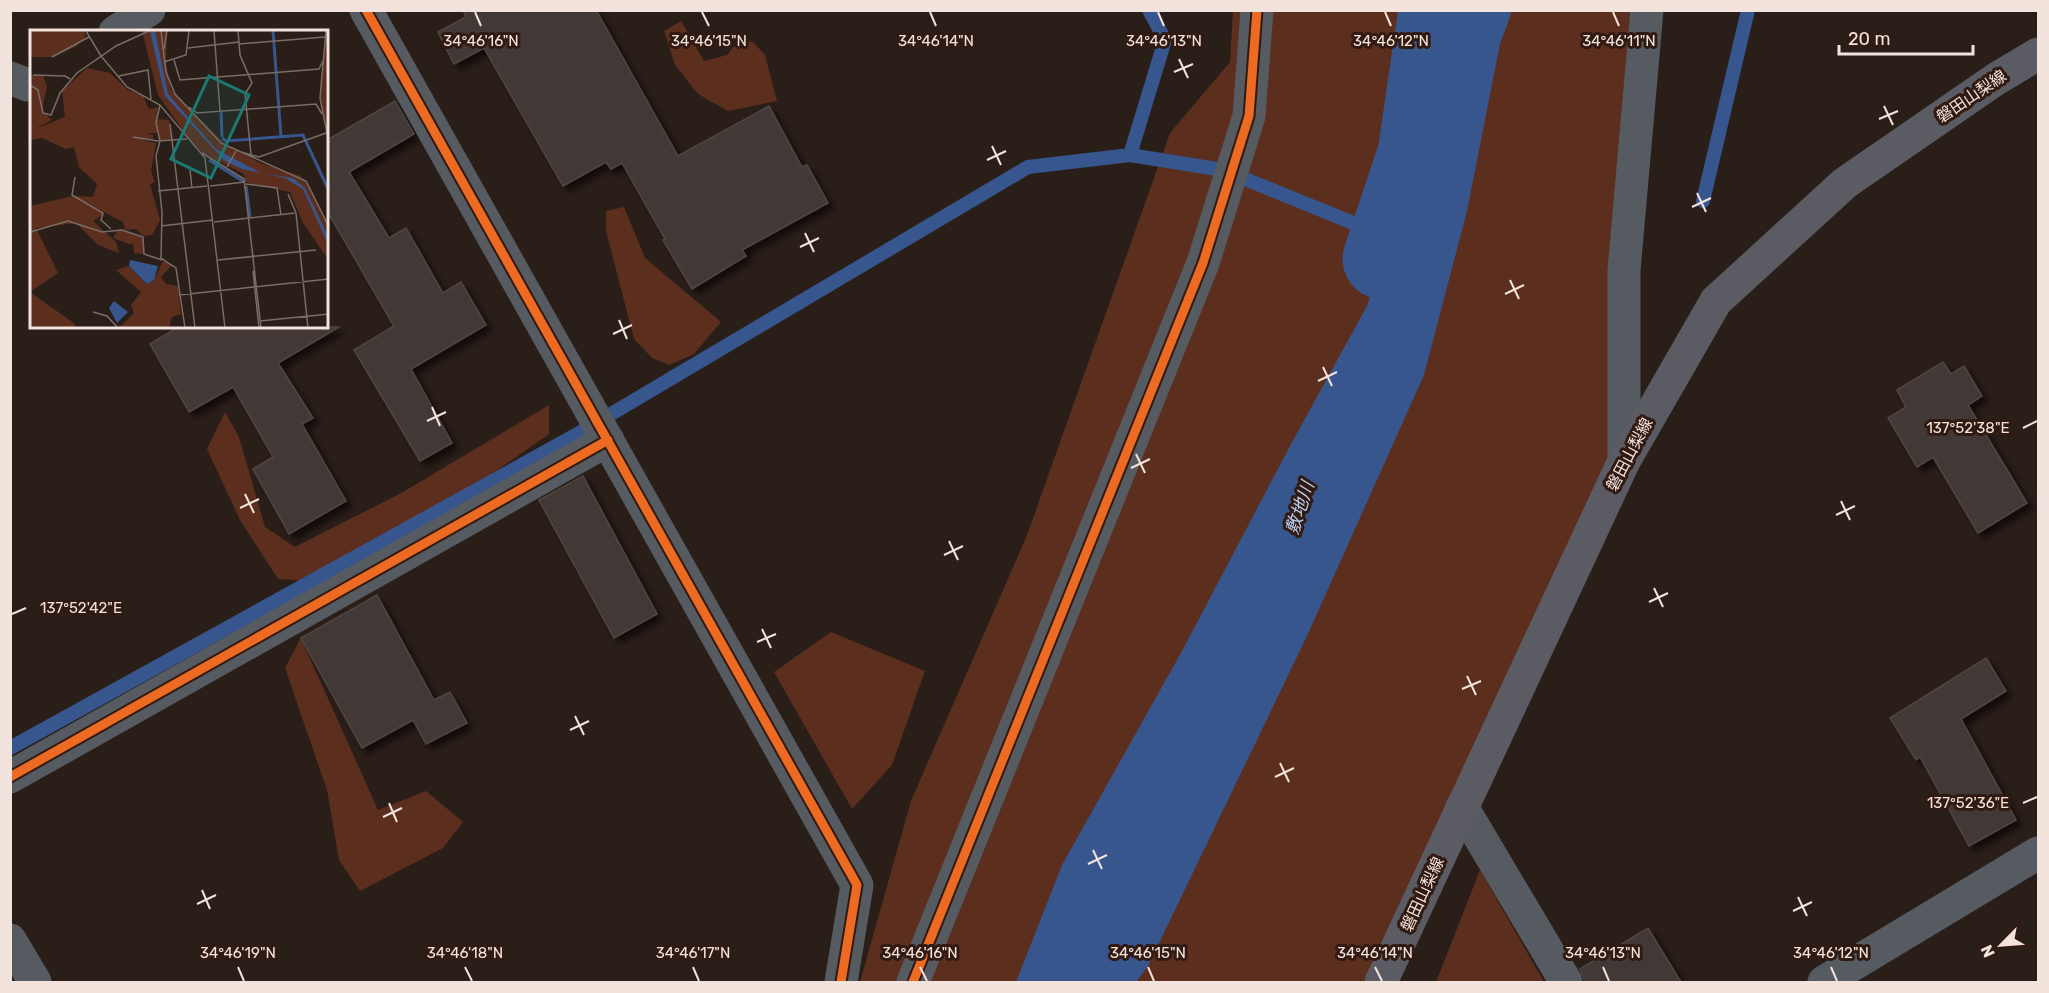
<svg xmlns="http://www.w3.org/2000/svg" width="2049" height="993" viewBox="0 0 2049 993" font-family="Rubik,'Noto Sans JP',sans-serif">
	<defs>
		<filter id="shadow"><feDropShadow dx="5.5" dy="5.5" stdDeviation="3" flood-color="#0009"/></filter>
	</defs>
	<rect width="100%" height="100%" fill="#2a1e19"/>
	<!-- green -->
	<path fill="#5c2e1d" d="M1233 11H1641L1624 419 1413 914 1373 982H860L911 801 1027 535 1170 133 1230 62Z
		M681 21 704 61 727 55 739 40 753 42 765 55 777 101 728 111 698 94 675 65 664 31Z
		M624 207 645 258 721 322 694 354 669 365 652 358 634 339 606 231V211Z
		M549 405V434L439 511 312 581 278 579 240 520 207 449 225 412 239 437 265 527 295 547 403 492Z
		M831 632 925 671 892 765 852 809 774 672Z
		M301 638 378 810 426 791 463 822 443 848 360 891 339 860 327 790 285 668Z
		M1480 870 1544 982H1436Z"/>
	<!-- water -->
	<path fill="#37568d" d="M1439 11H1512L1500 44 1467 211 1424 375 1307 636 1148 966 1136 982H1016L1062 865 1182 651 1291 444 1367 306 1418 154Z"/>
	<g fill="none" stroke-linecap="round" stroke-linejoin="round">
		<!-- stream -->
		<path stroke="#37568d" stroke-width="14" d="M1130 155 1165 40 1149 10
			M1703 201 1748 10
			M10 748 574 436 1028 167 1130 155 1223 170 1390 238"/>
		<!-- river -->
		<path stroke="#37568d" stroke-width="81" d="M1383 259 1418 154 1439 10"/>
	</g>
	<!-- building -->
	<path fill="#433834" stroke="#504641" stroke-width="1.5" filter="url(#shadow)" d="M463 10H596L678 156 769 106 802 167 807 165 828 203 742 250 746 256 692 289 663 240 665 239 622 163 611 169 606 162 563 186 484 48 454 64 438 32 466 17Z
		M395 101 414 134 349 172 389 238 406 228 443 293 461 282 486 325 411 369 452 443 420 461 354 350 394 326 327 211V136L329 139Z
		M178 327H339L278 363 313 418 302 424 346 501 289 534 253 469 273 457 233 387 189 412 150 344Z
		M1943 362 1951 374 1964 366 1982 396 1968 405 2027 503 1978 533 1933 457 1917 467 1888 418 1906 407 1897 390Z
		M583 476 657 614 614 638 539 500Z
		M377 595 434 700 450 692 467 723 426 744 413 720 362 748 301 638Z
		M1986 658 2006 691 1961 719 2016 820 1969 846 1920 757 1916 760 1890 718Z
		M1648 928 1681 982H1585L1580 969Z"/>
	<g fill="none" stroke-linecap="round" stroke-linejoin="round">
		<!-- street -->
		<path stroke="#565a61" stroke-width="33" d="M366 10 857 885 841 982
			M115 32 149 10
			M10 78 28 85 32 83
			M1624 461V270L1647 10
			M10 777 608 440
			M1462 807 1566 982
			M10 940 35 982
			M913 982 1203 263 1249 116 1257 10
			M1824 982 2038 853"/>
		<!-- secondary -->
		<path stroke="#5a5b63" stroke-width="33" d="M1381 982 1624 461 1716 301 1845 183 1996 79 2038 54"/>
		<defs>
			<path id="cycleway" d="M366 10 857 885 841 982
				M10 777 608 440
				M913 982 1203 263 1249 116 1257 10"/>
		</defs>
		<!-- cycleway casing -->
		<use href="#cycleway" stroke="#311a12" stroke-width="13"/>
		<!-- cycleway -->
		<use href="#cycleway" stroke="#ed6a23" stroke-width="9"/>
	</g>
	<!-- ticks -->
	<path fill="none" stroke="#f3e3dd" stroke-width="2" d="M475 12 481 26M702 12 709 26M930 12 936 26M1158 12 1164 26M1385 12 1391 26M1613 12 1619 26M1179 59 1188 78M1174 72 1193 64M1884 106 1893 125M1879 119 1898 111M992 146 1001 165M987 160 1006 151M1697 193 1706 212M1692 207 1711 198M805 233 814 252M800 247 819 238M1510 280 1519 299M1505 294 1524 285M619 320 627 339M613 334 632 325M1323 367 1332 386M1318 381 1337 372M432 407 440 426M427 421 446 412M2023 428 2037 421M1136 454 1145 473M1131 468 1150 459M245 494 254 513M1841 501 1850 520M240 508 259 499M1836 515 1855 506M949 541 958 560M944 555 963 546M1654 588 1663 607M1649 602 1668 593M12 614 26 608M762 629 771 648M757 642 776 634M1467 676 1476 695M1462 689 1481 681M575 716 584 735M570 730 589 721M1280 763 1289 782M1275 777 1294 768M389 803 397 822M2023 803 2037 797M383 817 402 808M1093 850 1102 869M1088 864 1107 855M202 890 210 909M1798 897 1807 916M197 904 216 895M1793 911 1812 902M238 967 244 981M465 967 472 981M693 967 699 981M920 967 927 981M1148 967 1154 981M1375 967 1382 981M1603 967 1609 981M1831 967 1837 981"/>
	<g text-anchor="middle" stroke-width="6" stroke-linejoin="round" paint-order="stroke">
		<!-- street labels -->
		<g font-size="16" fill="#f3e3dd" stroke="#311a12">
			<text transform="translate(1971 96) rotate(-34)" y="6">磐田山梨線</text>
			<text transform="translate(1629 454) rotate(-62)" y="6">磐田山梨線</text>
			<text transform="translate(1422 894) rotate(-65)" y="6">磐田山梨線</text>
		</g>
		<!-- water labels -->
		<g font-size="18" font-style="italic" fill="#b9cef2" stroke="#311a12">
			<text transform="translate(1300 508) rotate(-72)" y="6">敷地川</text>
		</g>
	</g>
	<!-- overview -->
	<g transform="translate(30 30)">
		<rect width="298" height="298" fill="#2a1e19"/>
		<path d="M0 1H54L56 6 47 16 22 27H0ZM112 1H137L136 32 141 60 194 113 230 133 270 146 280 157 298 195V229L273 193 260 162 215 152 214 144 172 123 156 105 128 65ZM296 1H299L298 113 290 61ZM57 38 80 43 98 60 113 66 119 79 128 77 127 89 139 90 143 109 130 111 128 103H117L123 105V109L113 110 126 113 121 141 125 152 120 154 130 190 122 205 113 206 106 199 95 200 93 192 64 177 74 184 63 191 86 212 89 223 68 215 46 193 6 198 28 243 0 262 45 294 44 298H0V176L43 166 63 167 67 154 49 137 44 117 36 119 12 108 0 110V45H13L17 56 12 81 22 90 5 99 35 87 32 61ZM89 199 113 208 114 224 104 223 103 212 102 215 83 208ZM133 231 142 235 131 247 136 254 148 256 151 284 142 287 139 298H89L104 283 101 275 111 262 86 240 98 236 117 254 124 250Z" fill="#5c2e1d"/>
		<path d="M120 1H125L138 64 186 119 231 143 263 148 275 158 298 206V214L273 159 255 148 212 139 195 131 135 66ZM100 230 128 236 124 250 117 254 99 236ZM84 271 98 282 87 293 79 278Z" fill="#37568d"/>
		<path fill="none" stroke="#37568d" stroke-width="3" d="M243 1 251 106M191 82 192 107M192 108 196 111 273 105 299 161M179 130 214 152M216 156 220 187"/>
		<path fill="none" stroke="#7a6d67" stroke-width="1.5" d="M56 1 71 26M131 1 136 42 145 64 191 113 276 151 299 197M184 1 190 81M208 1 210 25 222 53 215 64 221 125M296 1 290 68 299 113M209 14 295 7M158 18 209 12M134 19 137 1M71 26 97 57 130 75 175 128 195 298M22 27 59 7M144 30 150 50 289 39 293 31M134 32 156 25 159 1M3 45 35 46 40 49M89 46 118 40 121 69M0 55 8 60 13 83 21 85 30 63 47 43 86 16 119 1M130 75 126 93 130 111 126 126 132 182 131 228 146 238 155 298M159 77 167 83 286 74 292 84M140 94 165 298M103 107 128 111 157 109M211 122 229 127 299 102M172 123 214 149 231 298M197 137 206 121M160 140 162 158M45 147 42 165 73 183 71 190 81 199M216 154 247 158 251 185M180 156 215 152M128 161 177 156M258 164 266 183 278 298M184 192 265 183M131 196 183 190M0 202 38 191 72 202 92 200 113 207 114 224 132 230M188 230 286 220M223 241 229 298M149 265 299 249M63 282 77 286 88 298M230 291 299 284"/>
		<path fill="#1a7b74" fill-opacity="0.15" stroke="#1a7b74" stroke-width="3" d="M179 46 219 65 181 148 141 129Z"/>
		<rect width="298" height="298" fill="none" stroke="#f3e3dd" stroke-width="3"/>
	</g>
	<g font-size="15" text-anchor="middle" fill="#f3e3dd" stroke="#311a12" stroke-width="6" stroke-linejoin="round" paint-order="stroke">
		<text x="1619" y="46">34°46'11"N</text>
		<text x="481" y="46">34°46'16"N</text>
		<text x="709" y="46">34°46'15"N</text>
		<text x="936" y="46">34°46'14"N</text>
		<text x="1164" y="46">34°46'13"N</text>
		<text x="1391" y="46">34°46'12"N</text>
		<text x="1968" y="433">137°52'38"E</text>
		<text x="81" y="613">137°52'42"E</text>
		<text x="1968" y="808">137°52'36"E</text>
		<text x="238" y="958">34°46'19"N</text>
		<text x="465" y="958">34°46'18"N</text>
		<text x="693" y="958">34°46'17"N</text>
		<text x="920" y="958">34°46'16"N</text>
		<text x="1148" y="958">34°46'15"N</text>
		<text x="1375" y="958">34°46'14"N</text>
		<text x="1603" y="958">34°46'13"N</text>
		<text x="1831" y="958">34°46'12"N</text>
	</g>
	<!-- border -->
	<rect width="2049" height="993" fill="none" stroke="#f3e3dd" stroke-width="24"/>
	<!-- north arrow -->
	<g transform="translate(2001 945) rotate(245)" stroke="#311a12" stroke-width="4.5" paint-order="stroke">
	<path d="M0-4.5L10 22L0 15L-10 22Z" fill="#f3e3dd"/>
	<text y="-9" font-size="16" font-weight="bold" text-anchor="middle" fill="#f3e3dd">N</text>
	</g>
	<!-- scale -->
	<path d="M1839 45v9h134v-9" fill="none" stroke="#f3e3dd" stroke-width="3"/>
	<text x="1848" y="45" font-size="18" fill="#f3e3dd" stroke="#311a12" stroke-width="4.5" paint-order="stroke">20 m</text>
</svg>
